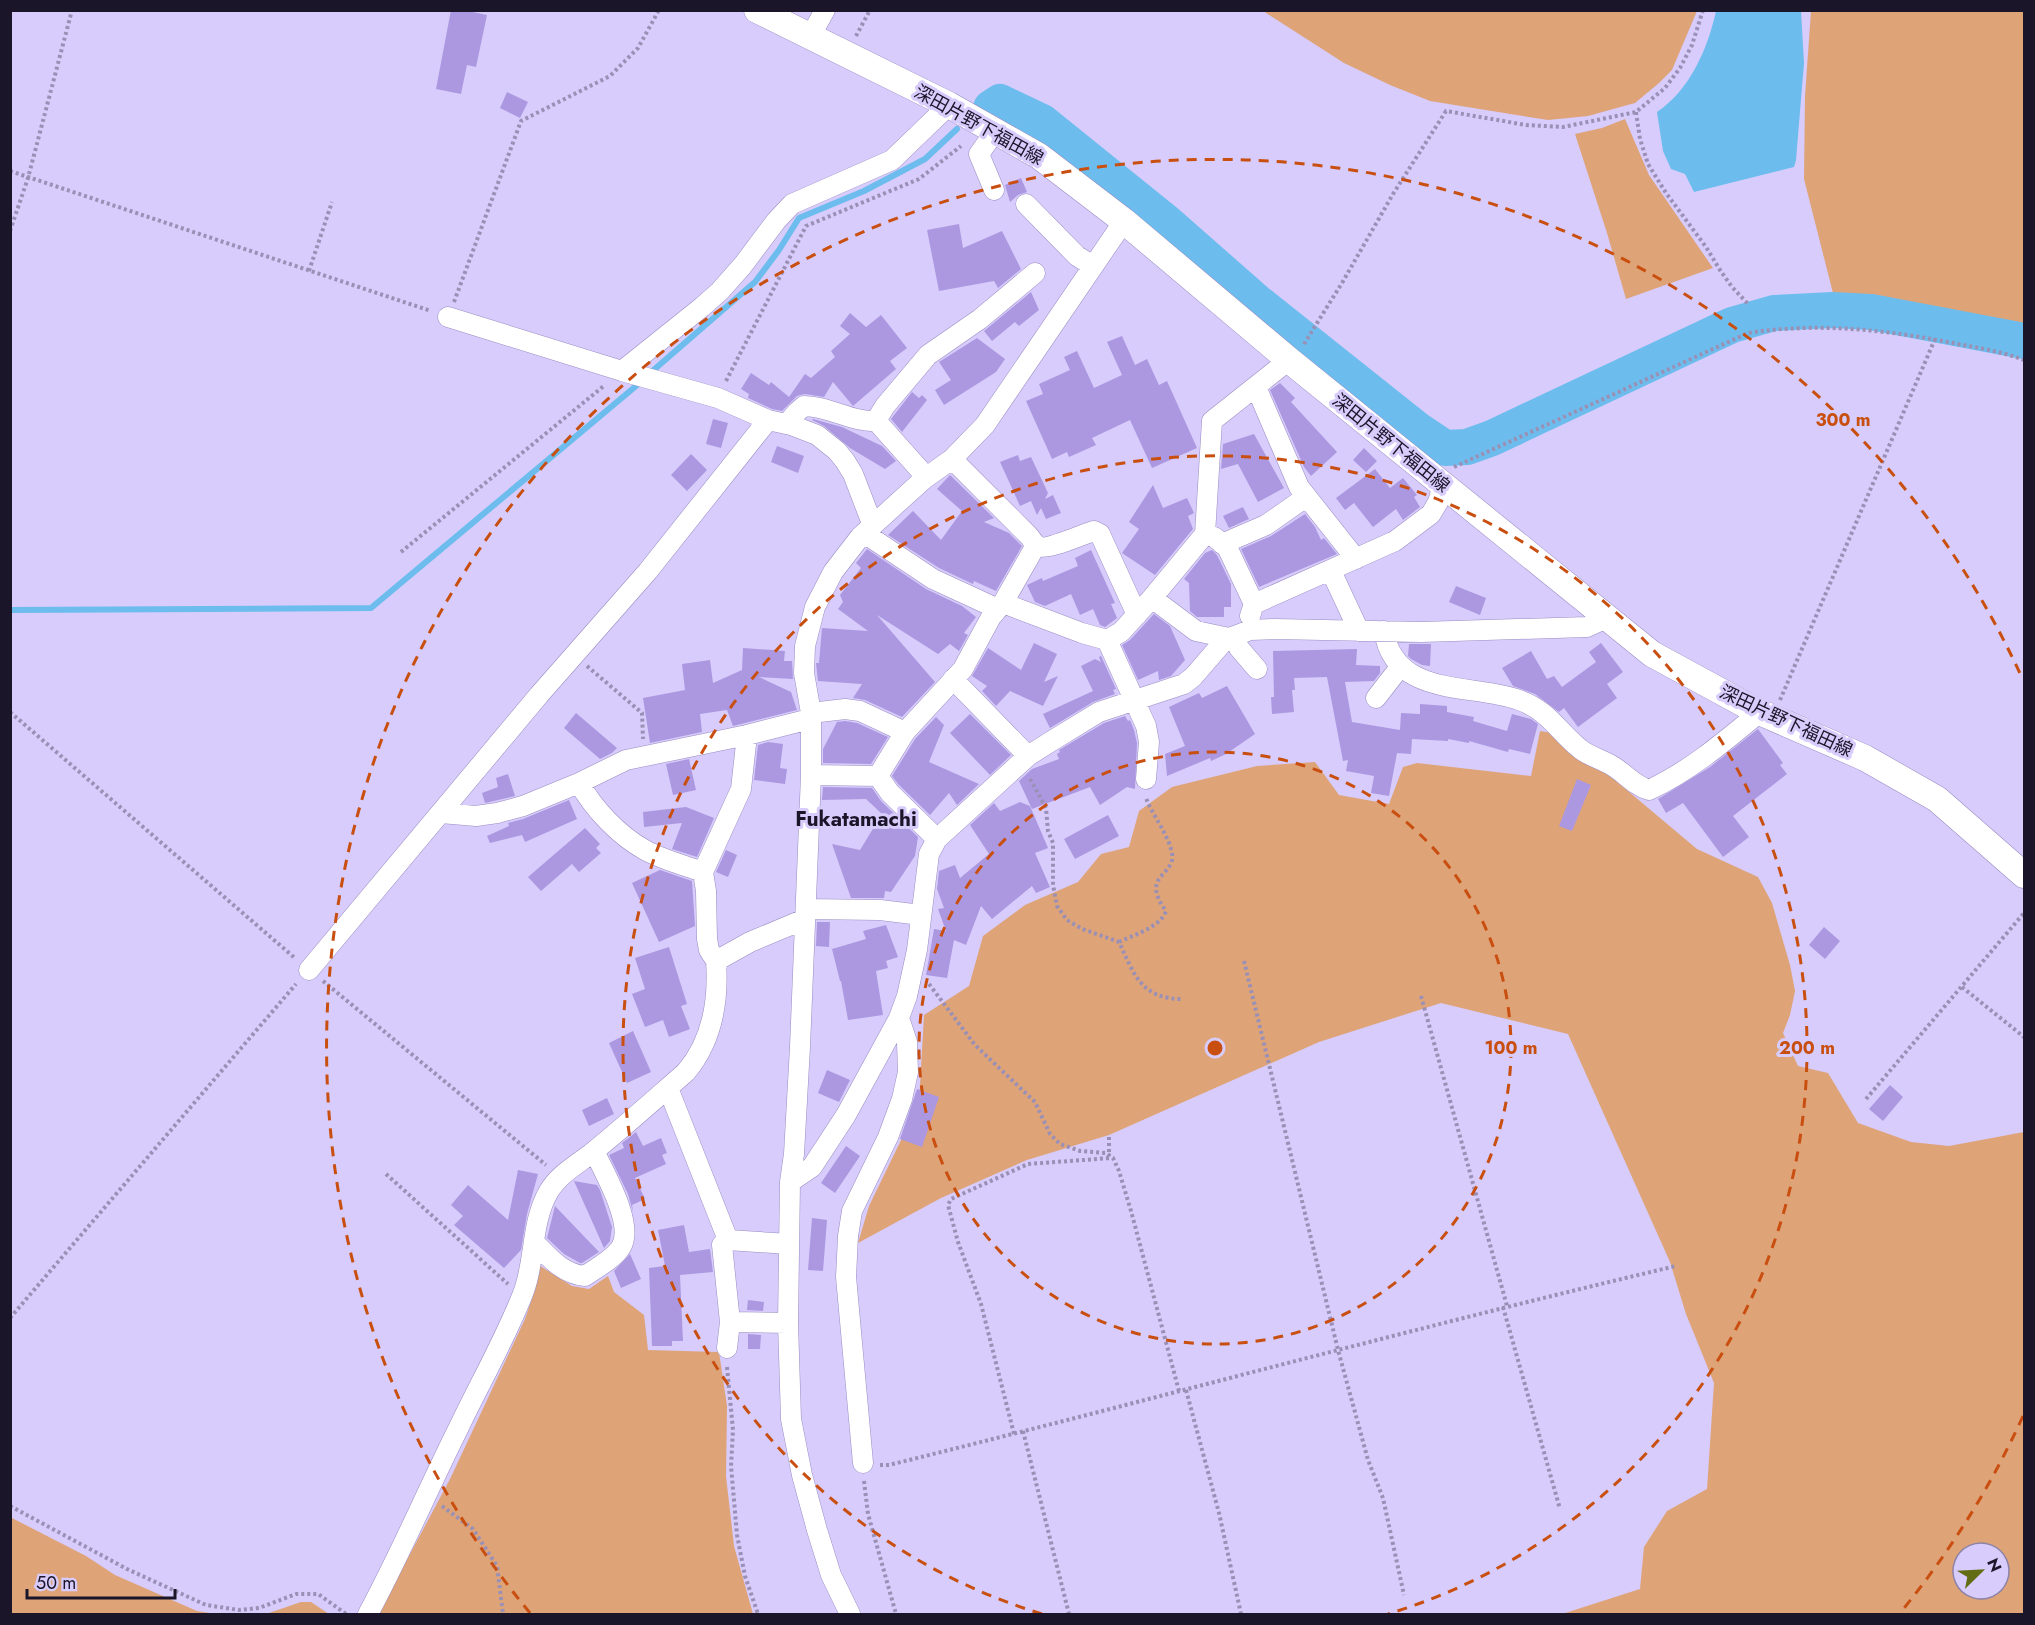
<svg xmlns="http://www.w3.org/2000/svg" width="2035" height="1625" viewBox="0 0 2035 1625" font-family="Jost,'Noto Sans JP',sans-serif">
	<rect width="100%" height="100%" fill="#d7ccfb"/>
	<!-- green -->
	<path fill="#dfa378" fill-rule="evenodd" d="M1263 11H1697L1672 70 1659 83 1635 103 1588 116 1548 120 1430 101 1390 85 1344 63Z
		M1811 11H2024V325L1903 310 1836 305 1804 179 1805 96Z
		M1625 119 1649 175 1713 268 1626 299 1607 233 1575 134 1602 128Z
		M1540 731 1552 733 1591 760 1697 849 1758 877 1772 903 1790 965 1795 991 1790 1015 1783 1033 1798 1066 1828 1073 1858 1123 1911 1142 1949 1146 2024 1132V1614H1562L1640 1589 1644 1547 1667 1511 1707 1489 1714 1383 1686 1314 1670 1262 1568 1034 1441 1003 1319 1042 1109 1135 1027 1160 941 1198 858 1243 869 1206 919 1103 924 1015 969 986 983 936 1025 905 1078 882 1101 854 1129 847 1139 811 1172 787 1257 766 1315 762 1339 795 1389 804 1403 767 1417 763 1531 776ZM1963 1553H1999V1589H1963Z
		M537 1264 572 1286 589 1289 608 1276 614 1292 644 1315 648 1350 719 1352 727 1406 726 1476 734 1546 753 1614H378L450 1479 525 1319 535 1290Z
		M10 1517 86 1556 115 1575 197 1611 216 1614H11Z
		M301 1602H311L329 1614H266Z"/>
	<!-- water -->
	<path fill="#6cbded" d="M1716 11H1801L1804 63 1796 160 1794 167 1694 192 1685 174 1671 169 1663 151 1657 112C1690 90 1708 48 1716 11Z"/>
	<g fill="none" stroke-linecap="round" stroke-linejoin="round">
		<!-- stream -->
		<path stroke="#6cbded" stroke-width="6" d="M649 374 755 282 779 250 799 218 864 191 925 159 957 129
			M10 610 371 608 642 381"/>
		<!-- river -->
		<path stroke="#6cbded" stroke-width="36" d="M991 108 1000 102 1042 122 1166 222 1257 302 1418 430 1445 448 1467 447 1492 438 1732 325 1774 313 1833 310 1871 312 2024 341"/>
	</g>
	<!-- building -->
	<path fill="#ac98e1" d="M451 10H463L487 15 476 67 467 65 461 94 436 89Z
		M507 92 528 102 520 118 500 108Z
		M1021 178 1027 192 1018 195 1010 202 1005 185Z
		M959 224 963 248 1002 231 1021 269 998 288 994 281 939 291 927 230Z
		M1031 292 1039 310 1019 326 1015 322 992 341 984 331Z
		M850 313 866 327 881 315 907 348 890 361 896 369 853 406 833 382 824 397 805 394 797 396 782 411 772 409 748 398 749 394 741 389 751 373 769 385 771 382 789 397 805 374 811 378 835 357 831 351 850 334 840 326Z
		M1122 336 1135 365 1147 359 1159 385 1167 381 1197 448 1152 468 1130 420 1092 438 1096 445 1069 457 1067 452 1052 459 1026 401 1043 394 1039 384 1070 370 1064 357 1077 351 1094 388 1122 375 1107 342Z
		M977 338 1005 359 996 372 944 405 935 390 951 380 939 362Z
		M1280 383 1295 398 1291 402 1337 452 1311 476 1304 467 1270 390Z
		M912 392 919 398 922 395 927 400 902 432 891 419Z
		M713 419 728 423 721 448 706 444Z
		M813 419 842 427 882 446 896 461 885 469 850 448 824 426 812 420Z
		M1254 434 1284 488 1258 502 1238 464 1221 469 1223 444Z
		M777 446 804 456 798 473 771 462Z
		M1364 448 1377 461 1366 472 1353 460Z
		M691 454 707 470 687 491 671 475Z
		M1018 455 1020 461 1031 457 1048 493 1045 499 1053 495 1061 513 1046 519 1041 508 1037 515 1031 501 1020 506 1000 462Z
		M1375 469 1390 488 1403 478 1417 495 1414 497 1420 507 1403 520 1396 509 1373 527 1354 503 1345 510 1336 498Z
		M950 475 994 518 984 522 1009 533 1022 546 996 591 974 581 973 584 939 568 888 535 913 511 941 540 962 511 937 489Z
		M1153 485 1163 508 1187 498 1194 513 1188 516 1193 529 1155 575 1122 553 1139 529 1129 522Z
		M1243 507 1249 519 1229 528 1223 516Z
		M1305 514 1315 527 1321 540 1324 538 1337 554 1259 587 1241 549 1271 536Z
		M867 549 926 589 962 606 976 617 964 633 968 635 959 651 950 644 938 654 877 615 935 682 902 717 865 700 853 698 862 684 818 681 816 663H819L822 628 868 631 838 609 843 602 840 595 861 568 856 563Z
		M1091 550 1115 603 1111 604 1117 618 1105 627 1100 625 1093 609 1080 615 1071 594 1045 606 1035 602 1027 585 1042 578 1043 581 1078 566 1075 558Z
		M1212 550 1217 555 1231 584V607H1224V617H1197L1190 611 1189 583 1184 579 1205 553Z
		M1456 586 1486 598 1480 615 1449 602Z
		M1154 614 1170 626 1185 660 1171 676 1159 680 1158 671 1138 680 1122 645 1130 640Z
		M1034 643 1057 654 1044 682 1058 676 1043 706 1010 691 996 706 982 691 987 686 972 676 988 648 1021 670Z
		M1601 643 1623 672 1607 684 1617 698 1578 727 1564 708 1559 712 1535 694 1513 686 1502 668 1531 651 1547 679 1554 676 1562 687 1596 662 1589 652Z
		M1409 644H1431L1430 666 1422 665 1411 659 1408 656Z
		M743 648 785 651 784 661H792L793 679 759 677 791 692 797 710 733 726 727 710 700 714 702 732 650 743 643 698 685 690 682 664 710 660 713 683 742 670Z
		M1357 649 1356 665 1380 666V673L1374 681 1345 682 1352 722 1400 730 1401 713 1420 714V704L1447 706V712L1474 717 1473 721 1507 731 1512 714 1531 719 1538 724 1530 754 1509 749 1508 752 1469 741V743L1448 739V741L1412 739 1411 754 1397 753 1389 796 1371 793 1374 776 1346 771 1348 760 1343 761 1327 677 1294 678 1295 690H1292L1294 712 1272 714 1271 697H1274L1273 651Z
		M1101 656 1116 689 1113 690 1115 694 1093 702 1050 728 1043 714 1093 691 1081 666 1095 659 1101 662 1099 657Z
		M1227 686 1255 734 1226 754 1211 761 1210 758 1167 776 1165 754 1185 746 1169 707 1199 693 1202 698Z
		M576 713 617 748 612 753 600 759 564 728Z
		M970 714 1011 755 990 775 950 733Z
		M1125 716 1128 721 1130 720 1134 730 1137 743 1135 789 1127 787 1100 805 1090 787 1032 809 1019 781 1032 769 1059 759 1057 754 1060 752 1059 750 1104 723Z
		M936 717 944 725 929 762 979 784 957 805 949 793 930 815 899 785 892 776 915 739Z
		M845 721 857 723 888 737 871 764 823 763V749L837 722Z
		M1758 729 1783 763 1780 765 1787 774 1733 816 1749 837 1723 857 1683 803 1666 813 1658 799 1710 767Z
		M768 742 783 744 780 768 787 769 785 784 754 780 758 745Z
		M689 759 696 790 673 795 666 764Z
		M508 774 515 796 485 803 482 793 498 787 496 778Z
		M1577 779 1591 785 1572 831 1559 826Z
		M823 787 872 788 881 801 918 837 915 856 891 892 885 891 884 898H851L832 844 860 850 882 814 866 799 822 800Z
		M569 800 577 819 525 842 522 835 490 843 487 836 509 826 508 823 523 819Z
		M1020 802 1030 806 1048 848 1035 853 1050 887 1036 893 1032 886 992 919 981 906 966 945 954 940 947 978 926 975 934 929 946 931 938 909 944 908 937 889 939 871 955 865 960 878 989 854 970 825 994 803 1000 811Z
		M686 807 714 818 697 857 672 849 682 823 644 827 643 812Z
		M1108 815 1119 836 1075 859 1064 839Z
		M585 828 600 844 596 848 601 853 579 872 572 864 541 891 528 877Z
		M726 850 737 855 728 877 716 872Z
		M660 870 692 881 695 926 659 942 632 883Z
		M817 922H830L829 947 816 946Z
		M886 925 898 957 886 961 888 968 876 971 883 1015 848 1020 841 981H840L832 949 866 939 863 931Z
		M1824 927 1840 941 1825 959 1809 945Z
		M669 947 687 1004 681 1006 690 1029 669 1037 663 1020 645 1027 632 994 645 989 635 958Z
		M633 1031 651 1072 627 1083 609 1043Z
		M827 1070 850 1080 839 1102 818 1093Z
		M1890 1085 1903 1097 1883 1121 1869 1109Z
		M917 1089 939 1097 922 1147 900 1139Z
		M607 1098 614 1114 589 1126 582 1110Z
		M636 1132 643 1146 661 1138 667 1153 662 1155 666 1164 635 1178 645 1199 632 1205 633 1212 628 1194 609 1155 624 1148 622 1143Z
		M846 1146 860 1156 835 1193 821 1183Z
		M518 1170 538 1174 527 1214 521 1250 504 1268 454 1225 463 1216 451 1205 468 1185 508 1220Z
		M574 1181 597 1185 600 1190 612 1227 610 1241 604 1248Z
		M555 1206 599 1252 582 1263H580L564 1254 547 1238Z
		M812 1218 827 1220 823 1271 808 1270Z
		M684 1225 689 1252 710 1249 713 1272 680 1275 683 1341H672V1346H652L649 1268 665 1266 658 1230Z
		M630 1254 641 1279 621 1288 614 1271Z
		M748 1300 764 1302 763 1311 747 1310Z
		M748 1334 761 1335 760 1349H748Z"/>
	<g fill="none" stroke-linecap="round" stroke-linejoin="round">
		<defs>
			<path id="minor" d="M810 37 825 10
				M994 190 979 154 996 130
				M1026 204 1077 256 1093 266
				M448 317 622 371 718 398 768 420 791 425 817 435 837 451 845 461 853 474 873 526
				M622 371 702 307 720 291 743 265 776 221 792 204 892 160 949 105
				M1256 387 1299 487 1356 559
				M787 424 797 412 804 406C830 406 852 423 878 421
				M952 459 1028 535C1031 538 1034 544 1038 546 1047 551 1083 534 1094 531L1100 534 1137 615
				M924 479 920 470 879 424 877 419 885 406 928 355 980 319 1035 273
				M864 533 933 579 998 609
				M1205 534 1214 537 1227 547 1254 604 1250 616
				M1222 544 1266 525 1306 497
				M1331 571 1359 631
				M1152 598 1205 534 1212 421 1289 360
				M1003 603 1082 633 1107 640 1121 632 1152 598 1196 631 1229 638
				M1254 604 1395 541 1431 514 1438 502 1443 485
				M1384 631C1394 698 1472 683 1519 700 1548 710 1558 731 1579 748 1588 756 1601 759 1611 765 1625 773 1633 785 1649 790 1690 771 1725 741 1760 712
				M1234 636 1239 648 1257 669
				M1107 640 1146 726 1149 742 1146 779
				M953 679 1028 756
				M1376 698 1400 667
				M811 713 845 709 860 711 905 732
				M811 775 878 776
				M579 783C594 809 618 835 645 850 663 860 684 865 703 872
				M441 813 476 816 497 813 523 806 579 783 626 760 747 735 810 719
				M937 839 890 793 878 776 905 732 963 669 991 617 1003 603 1036 545
				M806 909 880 910 921 915
				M716 961 709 950 707 939 706 891 703 872 741 789 747 735
				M309 970 539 695 648 571 768 420
				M668 1088 728 1240
				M790 1182 812 1167 846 1115 899 1018 907 996 917 950 929 854 937 839 1028 756 1050 742 1099 712 1184 684 1193 677 1225 640 1250 630 1275 629 1421 632 1587 627 1607 618
				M534 1242C549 1257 562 1274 585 1276 596 1268 614 1259 621 1247 635 1225 604 1172 594 1151
				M788 1323 730 1322 722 1245 728 1240 789 1244
				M727 1348 730 1322
				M863 1463 846 1277 848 1236 852 1211 888 1137 902 1099 908 1072 907 1042 899 1018
				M368 1614C401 1553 428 1489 459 1427 480 1383 504 1341 522 1296 536 1263 530 1223 549 1191 559 1174 578 1164 593 1152 625 1126 655 1099 686 1072 712 1041 719 1002 716 961L750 942 805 919
				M850 1614 831 1575 817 1530 802 1475 791 1419 788 1323 790 1182 794 1154 800 1047 811 775V713L804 673 805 646 815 607 833 572 860 537 924 479 952 459 985 425 1124 221"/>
			<path id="major" d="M757 10 949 105 1039 156 1124 221 1289 360 1652 654 1755 710 1865 758 1937 799 2024 875"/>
		</defs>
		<!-- minor casing -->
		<use href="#minor" stroke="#9a8cc3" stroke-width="21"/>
		<!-- major casing -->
		<use href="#major" stroke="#9a8cc3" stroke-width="27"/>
		<!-- path -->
		<path stroke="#9a90b6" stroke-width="4" stroke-dasharray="3 3" stroke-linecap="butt" d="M856 36 870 10
			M1636 112 1640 139 1648 164 1666 193 1706 247 1720 270 1732 287 1749 305
			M10 171 431 311
			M10 231 28 178 72 10
			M309 271 332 202
			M454 302 521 121 610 76 638 48 659 10
			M1304 344 1342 283 1393 194 1446 111 1526 125 1563 127 1636 112 1665 88 1680 68 1692 45 1703 10
			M726 381 806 226 919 179 961 146
			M1454 467 1748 333C1818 322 1889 330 1958 344 1980 348 2003 352 2024 360
			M401 552 605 385
			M587 666 642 713 643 739
			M1780 700 1935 339
			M10 712 296 959
			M1030 779 1046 808 1048 831 1053 843V885L1057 906 1067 920 1082 929 1119 942C1134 974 1141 999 1182 999
			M1119 942C1133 935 1161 927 1166 911 1139 874 1176 877 1172 853 1168 834 1153 816 1146 798
			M1244 961 1338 1350 1368 1460 1383 1498 1404 1595
			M323 981 546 1165
			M929 984 975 1045 1035 1102 1050 1134 1060 1144 1080 1151 1106 1153 1113 1158 1119 1171 1131 1211 1179 1391
			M1962 987 2024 1037
			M1421 996 1507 1306
			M1866 1099 2024 913
			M1109 1137V1156
			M386 1174 508 1284
			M1503 1307 1560 1509
			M10 1318 296 984
			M727 1367 733 1430 731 1466 737 1535 745 1576 758 1614
			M1186 1390 1219 1513 1241 1614
			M1023 1431 1069 1614
			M1014 1434 981 1304 958 1242 948 1205 951 1199 1028 1164 1111 1158
			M880 1465H889C1152 1400 1413 1328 1676 1266
			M864 1481 868 1514 896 1614
			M10 1506 127 1569 206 1605 239 1610 259 1608 296 1594H318L346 1614
			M442 1506 473 1529 497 1566 503 1614"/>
		<!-- minor -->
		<use href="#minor" stroke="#fff" stroke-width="20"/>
		<!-- major -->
		<use href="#major" stroke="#fff" stroke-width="26"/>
	</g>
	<!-- distance rings -->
	<g fill="none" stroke="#c94f10" stroke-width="3" stroke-dasharray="10 8">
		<circle cx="1215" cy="1048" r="296"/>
		<path d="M1042 1614A592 592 0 1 1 1388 1614"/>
		<path d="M2023 1416A888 888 0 0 1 1900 1613M530 1613A888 888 0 1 1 2023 680"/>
	</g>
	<g text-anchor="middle" stroke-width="6" stroke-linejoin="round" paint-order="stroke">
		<!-- street labels -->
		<g font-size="18" fill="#1b1529" stroke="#d7ccfb">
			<text transform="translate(979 125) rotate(29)" y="6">深田片野下福田線</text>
			<text transform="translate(1391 443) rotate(39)" y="6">深田片野下福田線</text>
			<text transform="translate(1786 721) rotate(25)" y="6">深田片野下福田線</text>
		</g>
		<!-- quarter labels -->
		<g font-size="21" font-weight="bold" fill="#1b1529" stroke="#d7ccfb">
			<text x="856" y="826">Fukatamachi</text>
		</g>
	</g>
	<circle cx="1215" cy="1048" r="9" fill="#c94f10" stroke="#d7ccfb" stroke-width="3"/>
	<g font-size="18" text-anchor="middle" font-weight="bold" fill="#c94f10" stroke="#d7ccfb" stroke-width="6" stroke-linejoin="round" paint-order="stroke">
		<text x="1843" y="426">300 m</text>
		<text x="1511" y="1054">100 m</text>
		<text x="1807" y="1054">200 m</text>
	</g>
	<!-- border -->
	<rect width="2035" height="1625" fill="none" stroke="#1b1529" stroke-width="24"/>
	<!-- north arrow -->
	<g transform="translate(1981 1571) rotate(66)"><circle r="28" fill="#d7ccfb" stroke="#8c83a7" stroke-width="1.5"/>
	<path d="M0-4.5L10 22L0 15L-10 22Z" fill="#626c13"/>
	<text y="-9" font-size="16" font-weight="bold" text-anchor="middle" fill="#1b1529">N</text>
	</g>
	<!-- scale -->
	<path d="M27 1589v9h148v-9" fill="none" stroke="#1b1529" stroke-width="3"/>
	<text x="36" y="1589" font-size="18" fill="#1b1529" stroke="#d7ccfb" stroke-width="4.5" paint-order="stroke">50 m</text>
</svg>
